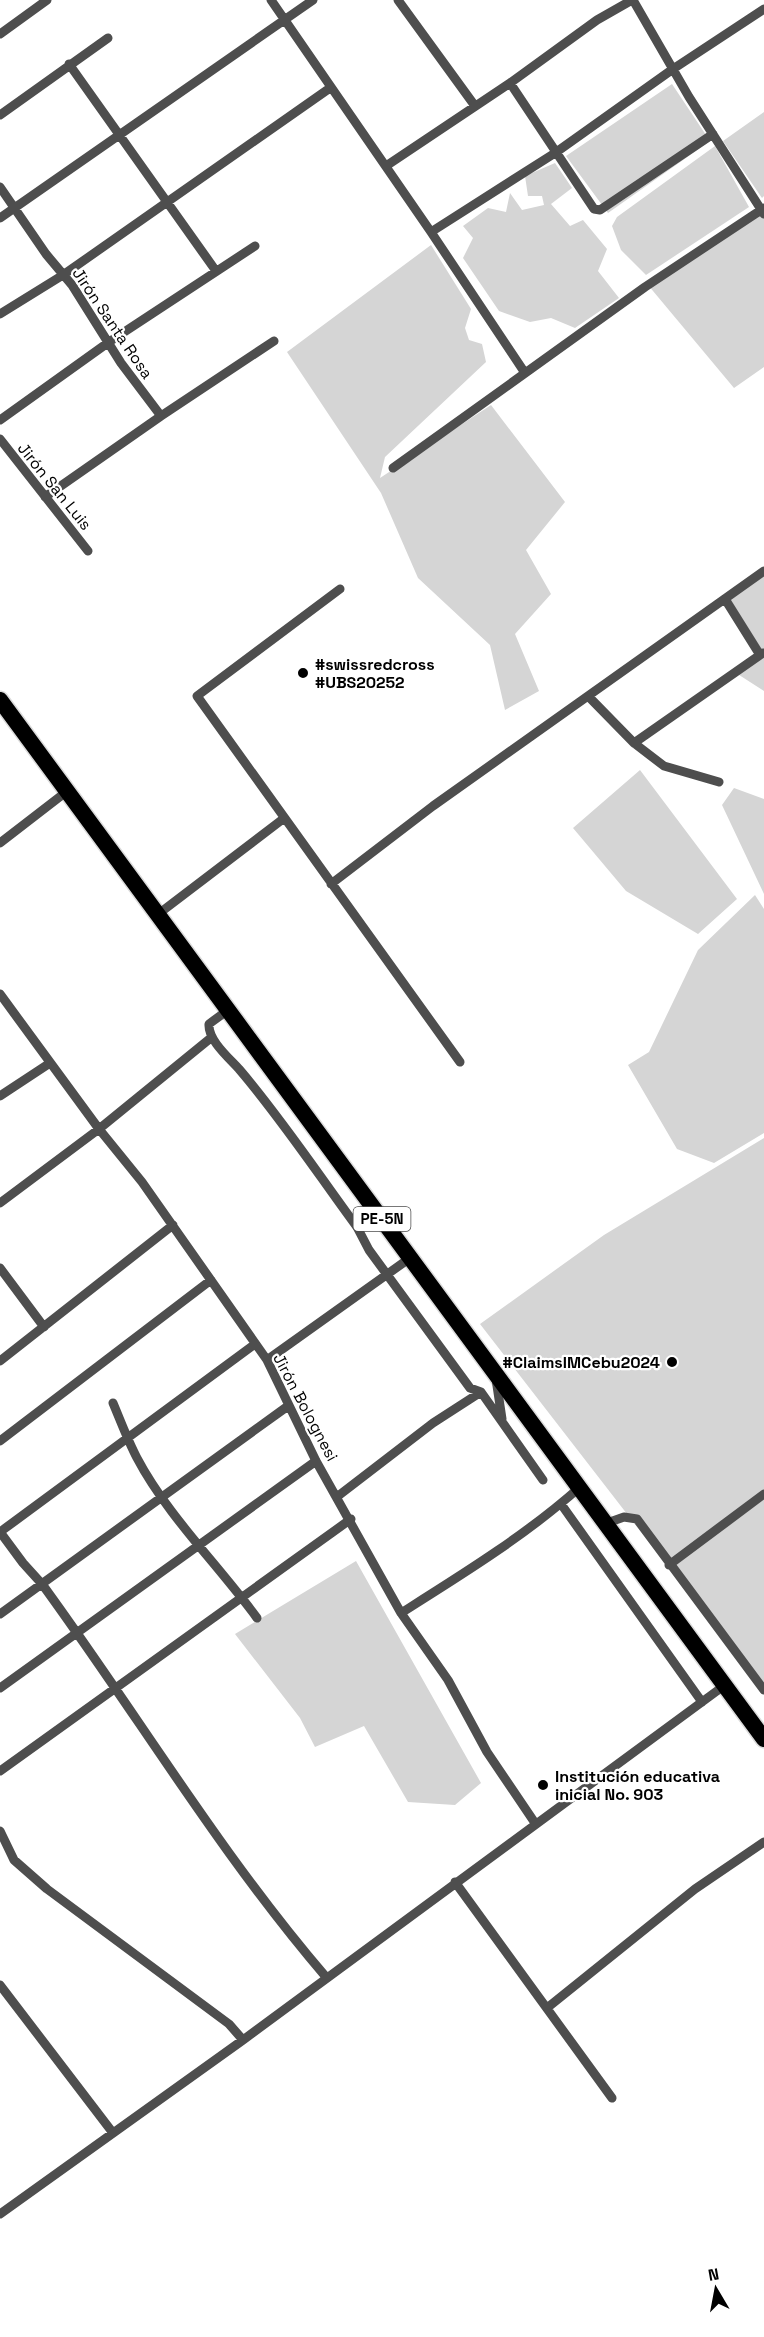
<svg xmlns="http://www.w3.org/2000/svg" width="764" height="2337" viewBox="0 0 764 2337" font-family="'Space Grotesk',sans-serif">
	<rect width="100%" height="100%" fill="#fff"/>
	<!-- green -->
	<path fill="#d5d5d5" d="M672 84 710 141 608 213 566 156Z
		M764 112V196L762 198 723 141Z
		M715 146 749 207 646 275 621 250 612 226 617 217Z
		M555 163 572 188 551 204 570 226 583 220 607 249 598 271 619 298 575 328 551 318 530 322 499 311 463 258 473 238 463 226 488 208 506 212 510 193 522 210 544 205 542 196H528L525 176Z
		M761 211 764 216V367L734 388 648 285Z
		M431 245 471 309 465 328 469 340 482 344 486 362 385 457 380 478 491 405 565 502 526 550 551 594 515 634 539 691 505 710 490 645 418 578 381 493 287 352Z
		M764 573V691L736 673 760 655 726 601Z
		M640 770 737 899 698 934 626 891 573 828Z
		M734 788 764 799V894L722 805Z
		M755 895 764 909V1133L714 1163 677 1149 628 1065 649 1052 698 950Z
		M764 1138V1691L480 1324 604 1235Z
		M356 1561 481 1783 455 1805 408 1802 364 1726 315 1747 300 1718 235 1634Z"/>
	<g fill="none" stroke-linecap="round" stroke-linejoin="round">
		<defs>
			<path id="highway" d="M0 700 764 1739"/>
		</defs>
		<!-- highway casing -->
		<use href="#highway" stroke="#dbdbdb" stroke-width="19"/>
		<!-- street -->
		<path stroke="#4e4e4e" stroke-width="9" d="M271 0 431 232 525 373
			M398 0 475 106
			M633 0 689 97 764 214
			M0 34 47 0
			M69 64 216 271
			M510 83 594 209 600 210 713 134
			M0 115 108 38
			M386 166 510 83 597 20 632 0
			M0 187 46 254 72 285 121 363 161 416
			M0 218 313 0
			M431 232 555 153 673 69 764 9
			M0 314 63 275 330 88
			M0 420 109 342 255 246
			M0 439 88 551
			M393 468 645 287 764 208
			M45 497 161 416 274 341
			M340 589 197 696 460 1062
			M725 599 760 655 763 653
			M589 697 634 743 760 655
			M634 743 664 766 719 782
			M0 843 66 792
			M331 884 433 806 764 571
			M157 915 283 819
			M0 994 99 1129 142 1182 267 1360 316 1461 401 1613 448 1680 487 1752 535 1823
			M228 1010 209 1024C208 1040 228 1057 239 1069 281 1118 318 1174 357 1227L369 1250 470 1388 481 1392 543 1480
			M0 1096 50 1063
			M0 1203 99 1129 212 1037
			M0 1268 44 1327
			M267 1360 410 1258
			M0 1361 173 1225
			M496 1379 502 1419
			M113 1403C121 1422 128 1441 137 1458 167 1515 219 1566 257 1618
			M0 1441 211 1280
			M338 1496 433 1423 481 1392
			M561 1504 702 1702
			M607 1523 624 1517 637 1519 764 1690
			M0 1532 23 1563 42 1584C137 1714 221 1855 326 1977
			M0 1532 255 1344
			M669 1565 764 1494
			M401 1613C463 1574 526 1535 580 1487
			M0 1614 288 1406
			M0 1688 316 1461
			M0 1771 351 1519
			M0 1831 14 1860 47 1889 229 2024 243 2040
			M455 1882 612 2098
			M0 1985 113 2133
			M547 2008 695 1889 764 1842
			M0 2214 243 2040 725 1685"/>
		<!-- highway -->
		<use href="#highway" stroke="#000" stroke-width="16"/>
	</g>
	<!-- markers -->
	<g fill="#000" stroke="#fff" stroke-width="2">
		<circle cx="303" cy="673" r="6"/>
		<circle cx="672" cy="1362" r="6"/>
		<circle cx="543" cy="1785" r="6"/>
	</g>
	<g text-anchor="middle" stroke-width="4.5" stroke-linejoin="round" paint-order="stroke">
		<!-- shield labels -->
		<rect fill="#fff" stroke="#4c4c4c" stroke-width="1.5" x="353.5" y="1207" width="57" height="24" rx="4.5"/>
		<g font-size="15" font-weight="bold" fill="#000">
			<text x="382" y="1224">PE-5N</text>
		</g>
		<!-- street labels -->
		<g font-size="16" fill="#000" stroke="#fff">
			<text transform="translate(113 323) rotate(56)" y="6">Jirón Santa Rosa</text>
			<text transform="translate(55 486) rotate(51)" y="6">Jirón San Luis</text>
			<text transform="translate(306 1407) rotate(62)" y="6">Jirón Bolognesi</text>
		</g>
		<!-- poi labels -->
		<g font-size="16" font-weight="bold" fill="#000" stroke="#fff" text-anchor="start">
			<text x="315" y="670">#swissredcross<tspan x="315" dy="18">#UBS20252</tspan></text>
			<text x="660" y="1368" text-anchor="end">#ClaimsIMCebu2024</text>
			<text x="555" y="1782">Institución educativa<tspan x="555" dy="18">inicial No. 903</tspan></text>
		</g>
	</g>
	<!-- north arrow -->
	<g transform="translate(716 2289) rotate(350)" stroke="#ffffff" stroke-width="4.5" paint-order="stroke">
	<path d="M0-4.5L10 22L0 15L-10 22Z" fill="#000000"/>
	<text y="-9" font-size="16" font-weight="bold" text-anchor="middle" fill="#000000">N</text>
	</g>
</svg>
